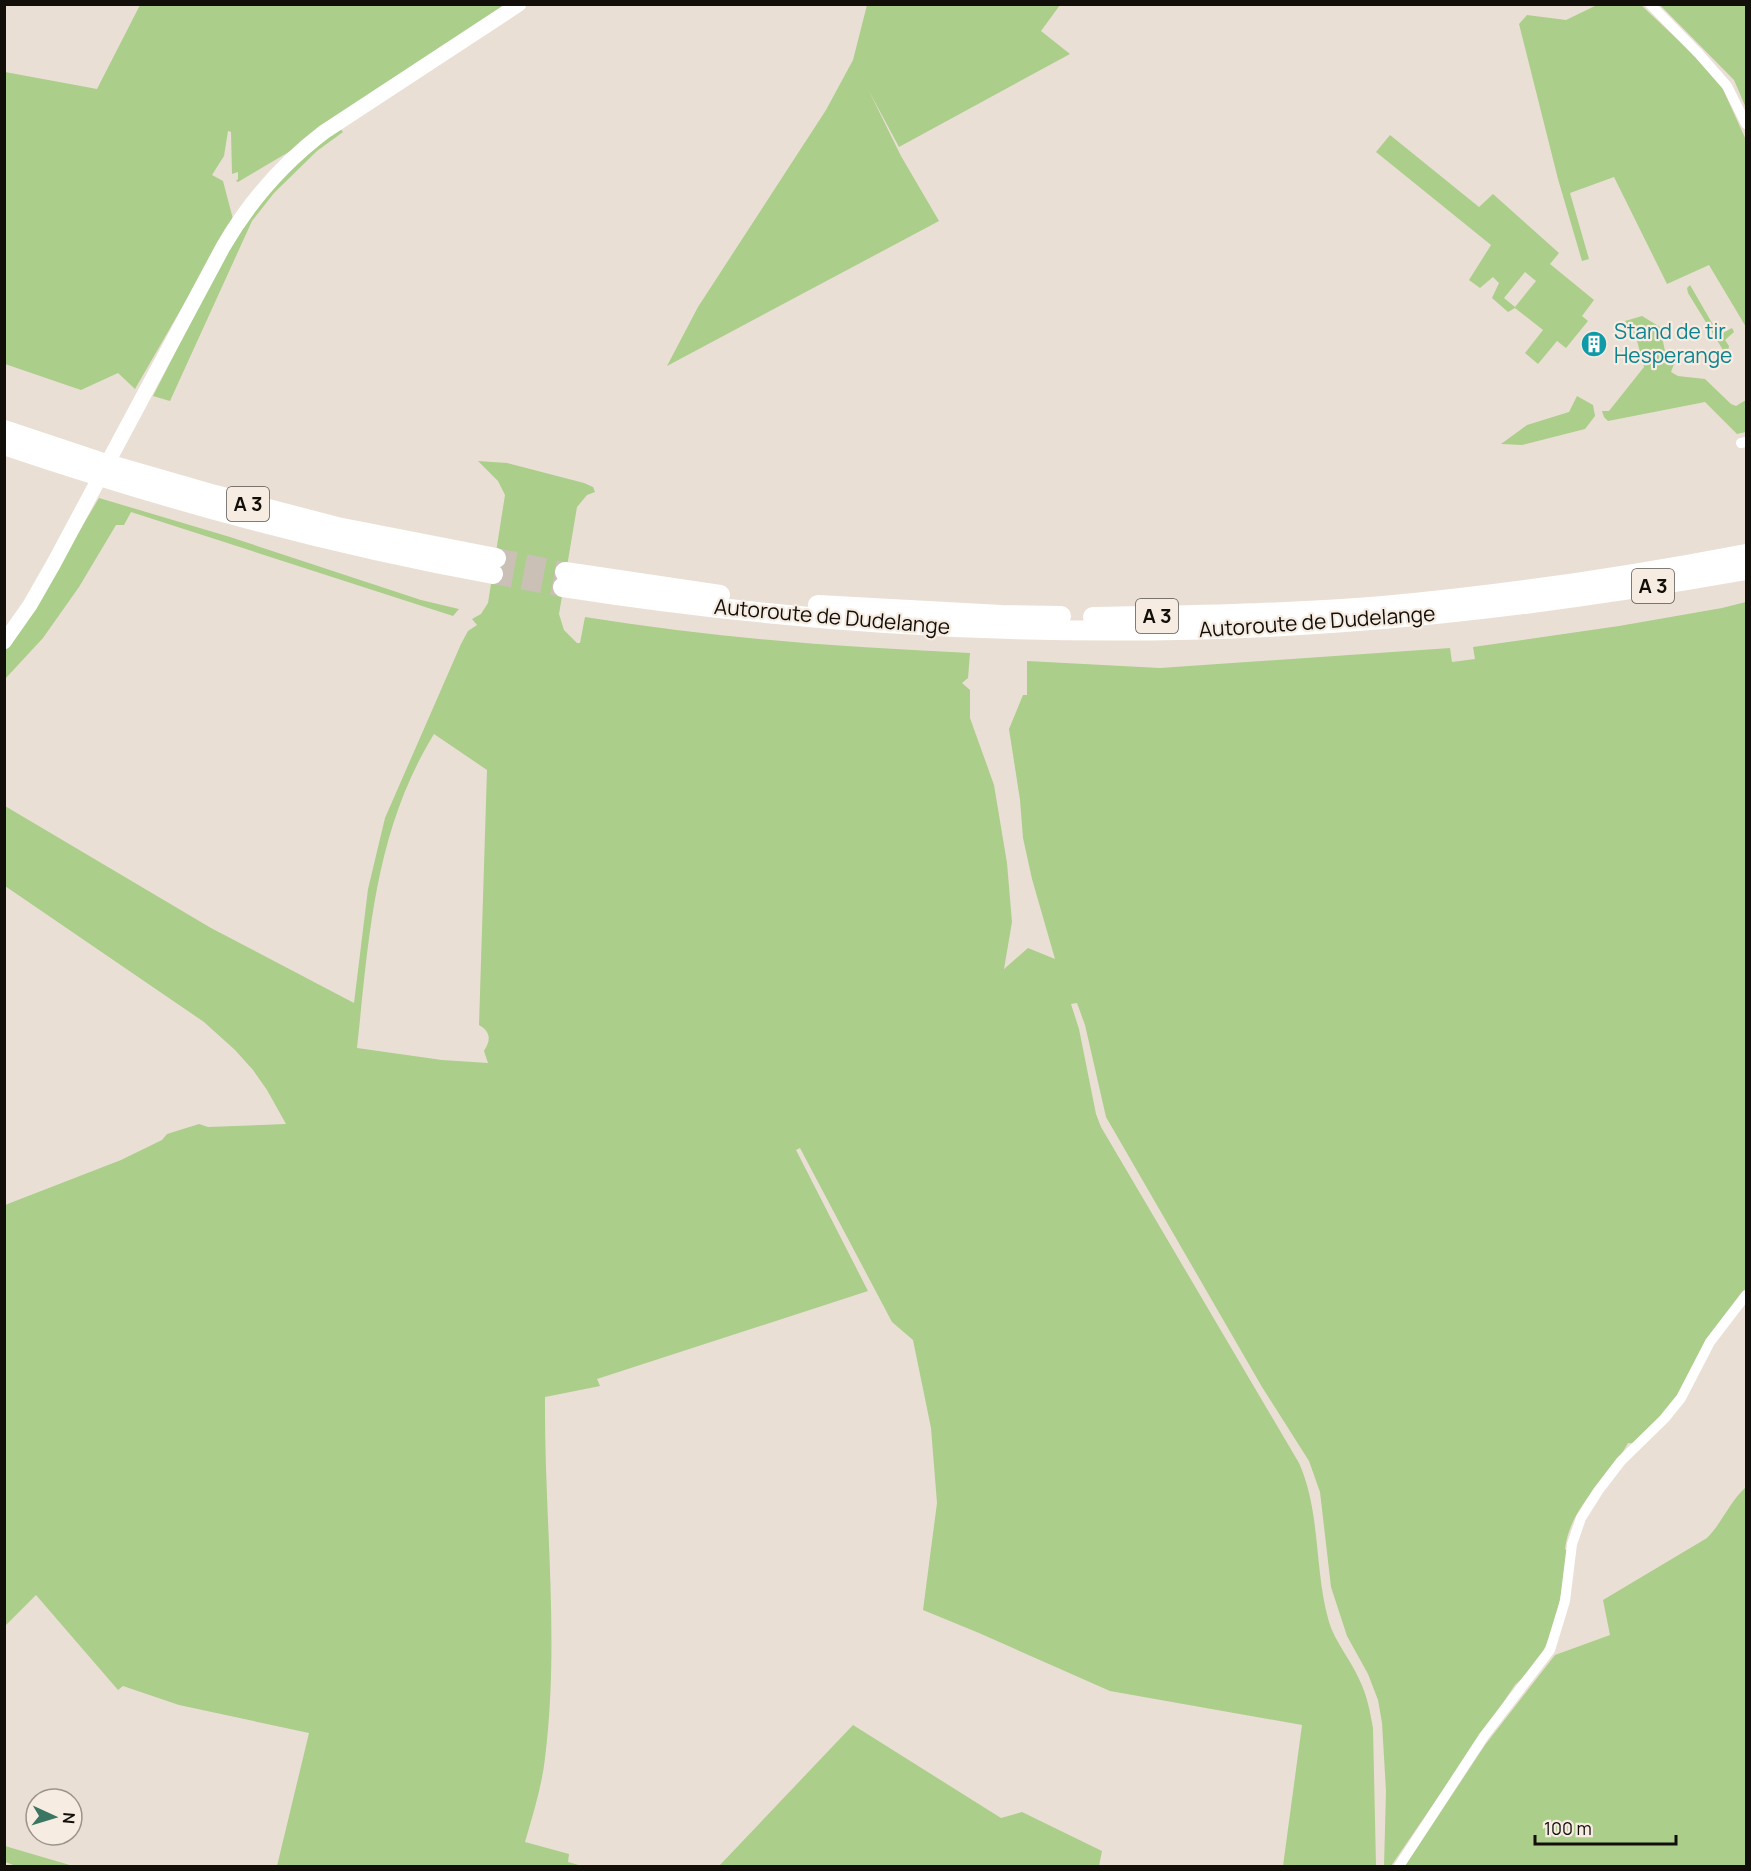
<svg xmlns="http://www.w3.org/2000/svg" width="1751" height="1871" viewBox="0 0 1751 1871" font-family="Manrope,sans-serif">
	<rect width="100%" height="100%" fill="#eadfd4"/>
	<!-- green -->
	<path fill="#abce8b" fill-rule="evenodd" d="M140 5H507L292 150 238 182 236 181 238 179V172L232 174 231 132 228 131 224 156 212 175 223 181 233 219 135 389 118 373 81 390 5 364V72L97 89Z
		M867 5H1060L1041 31 1070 54 899 147 869 91 901 156 939 221 667 366 698 307 826 110 853 60Z
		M1597 5H1641L1694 55 1722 87 1746 140V327L1709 265 1667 284 1614 177 1570 193 1589 259 1582 261 1558 179 1519 24 1527 15 1566 20Z
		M1660 5H1746V108L1734 80Z
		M339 127 343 132 317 151 274 193 252 221 170 401 153 396 237 232 279 180Z
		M1390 135 1479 207 1493 194 1559 253 1550 264 1594 300 1582 316 1588 321 1566 348 1557 341 1538 364 1525 353 1543 330 1515 308 1508 312 1492 298 1499 283 1493 277 1480 288 1469 280 1491 245 1376 152ZM1525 272 1536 281 1515 307 1504 298Z
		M1690 285 1719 335 1732 328 1734 332 1725 340 1729 346 1727 356H1723V350L1688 293 1687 288Z
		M1642 316 1660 327 1666 356 1674 364 1671 372 1678 376 1705 379 1731 404 1736 406 1746 400V432L1737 434 1705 402 1608 421 1604 417 1602 411H1609L1644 367 1636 337 1625 321Z
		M1577 396 1593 405 1595 416 1585 429 1522 445 1501 444 1527 425 1569 412Z
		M478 461 507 463 584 483 593 487 595 492 587 495 577 507 559 614 564 630 577 643H580L585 617C713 638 840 647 970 653L968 678 962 683 970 690V718L994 785 1007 863 1012 922 1004 969 1028 948 1055 959 1032 879 1023 838 1020 800 1009 729 1023 695H1027V661L1160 668 1450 648 1452 662 1475 659 1473 647 1619 626 1722 608 1746 602V1295L1710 1342 1681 1398 1638 1444 1628 1443C1608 1479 1570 1506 1565 1549L1568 1551C1562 1587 1558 1629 1538 1660 1532 1669 1523 1677 1515 1685L1391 1866H1384L1386 1791 1382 1723 1378 1700 1368 1674 1347 1636 1331 1587 1320 1492 1309 1461 1262 1387 1106 1117 1085 1025 1077 1003 1071 1004 1079 1029 1096 1114 1101 1127 1299 1463C1321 1512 1314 1570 1329 1622 1335 1642 1351 1660 1359 1679 1367 1695 1370 1711 1373 1728L1376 1866H1283L1302 1725 1110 1691 979 1633 923 1610 937 1503 931 1428 913 1340 892 1322 800 1148 796 1150 868 1291 597 1379 600 1386 545 1397C544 1517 560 1639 545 1758 542 1786 533 1814 525 1842L569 1854 568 1862 582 1866H277L309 1733 179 1705 123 1686 118 1690 36 1595 5 1626V1205L121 1160 162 1140 167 1134 199 1124 208 1127 286 1124 267 1090 253 1070 235 1050 204 1022 5 886V806L211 928 354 1003 368 889 385 818 461 644 468 631 477 625 472 619 481 614 488 603 505 495 498 481ZM434 734 487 770 479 1025C491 1032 491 1040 484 1051L488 1063 442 1060 357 1048C369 937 374 832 434 734Z
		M99 498 230 537 421 600 459 609 453 616 131 512 124 525H116L79 587 43 638 5 679 4 651 22 628Z
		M1746 1487V1866H1405L1485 1745 1555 1655 1610 1635 1603 1600 1707 1538C1722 1523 1730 1501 1746 1487Z
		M853 1725 1001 1818 1022 1812 1102 1851 1099 1866H719Z
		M4 1846H5L73 1866H16L5 1862Z"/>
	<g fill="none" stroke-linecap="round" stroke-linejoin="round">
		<!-- highway-tunnel -->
		<path stroke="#cac0b6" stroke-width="20" stroke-dasharray="20 10" stroke-linecap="butt" d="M496 558 565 572
			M493 574 563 587"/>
		<!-- street -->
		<path stroke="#fff" stroke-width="10" d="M1650 4 1699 54 1727 86 1746 124
			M1741 443 1746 442
			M1399 1866 1484 1736 1550 1650 1565 1601 1572 1544 1581 1518 1598 1491 1621 1461 1664 1419 1681 1398 1710 1342 1746 1295"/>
		<!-- secondary -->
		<path stroke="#fff" stroke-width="15" d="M4 642 30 605 54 563 223 247C249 202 282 164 324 132L519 4"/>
		<!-- highway -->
		<path stroke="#fff" stroke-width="20" d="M4 430 97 461 215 495 337 527 496 558
			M4 445C164 499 327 544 493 574
			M565 572 720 595
			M563 587C801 624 1043 639 1284 626 1439 618 1594 597 1746 570
			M818 605 1001 615 1061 616
			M1093 617C1190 615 1287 614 1383 606 1505 595 1626 577 1746 554"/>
	</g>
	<!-- icons -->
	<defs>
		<symbol id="building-disc" viewBox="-11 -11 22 22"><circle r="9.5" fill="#0f9aa8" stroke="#f7ece1"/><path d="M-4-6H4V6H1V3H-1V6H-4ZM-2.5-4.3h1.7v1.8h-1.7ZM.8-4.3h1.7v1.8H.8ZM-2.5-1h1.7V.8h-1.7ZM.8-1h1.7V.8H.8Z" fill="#fff"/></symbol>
	</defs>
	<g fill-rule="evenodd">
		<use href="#building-disc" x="1579" y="329" width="30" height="30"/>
	</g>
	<g text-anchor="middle" stroke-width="4.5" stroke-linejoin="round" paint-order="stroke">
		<!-- shield labels -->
		<g fill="#f7ece1" stroke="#57514b" stroke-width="1.5">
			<rect x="227" y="487" width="42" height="34" rx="4.5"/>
			<rect x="1632" y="569" width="42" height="34" rx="4.5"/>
			<rect x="1136" y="599" width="42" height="34" rx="4.5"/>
		</g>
		<g font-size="20" font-weight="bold" fill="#120f0b">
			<text x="248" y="511">A 3</text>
			<text x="1653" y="593">A 3</text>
			<text x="1157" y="623">A 3</text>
		</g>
		<!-- culture labels -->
		<g font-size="21" fill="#0d838f" stroke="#f7ece1" text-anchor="start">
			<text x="1614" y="339">Stand de tir<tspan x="1614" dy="24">Hesperange</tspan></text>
		</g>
		<!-- street labels -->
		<g font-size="21" fill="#120f0b" stroke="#f7ece1">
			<text transform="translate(832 617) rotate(5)" y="7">Autoroute de Dudelange</text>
			<text transform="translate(1317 622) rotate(-4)" y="7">Autoroute de Dudelange</text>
		</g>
	</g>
	<!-- border -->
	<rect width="1751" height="1871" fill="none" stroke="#120f0b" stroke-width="12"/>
	<!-- north arrow -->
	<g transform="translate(54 1817) rotate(94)"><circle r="28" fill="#f7ece1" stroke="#9b948b" stroke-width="1.5"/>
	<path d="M0-4.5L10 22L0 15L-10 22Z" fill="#3a7661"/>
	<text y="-9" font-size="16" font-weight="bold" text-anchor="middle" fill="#120f0b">N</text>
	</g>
	<!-- scale -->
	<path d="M1535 1835v9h141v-9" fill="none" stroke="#120f0b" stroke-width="3"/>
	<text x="1544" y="1835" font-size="18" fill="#120f0b" stroke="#f7ece1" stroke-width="4.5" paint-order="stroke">100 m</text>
</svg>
